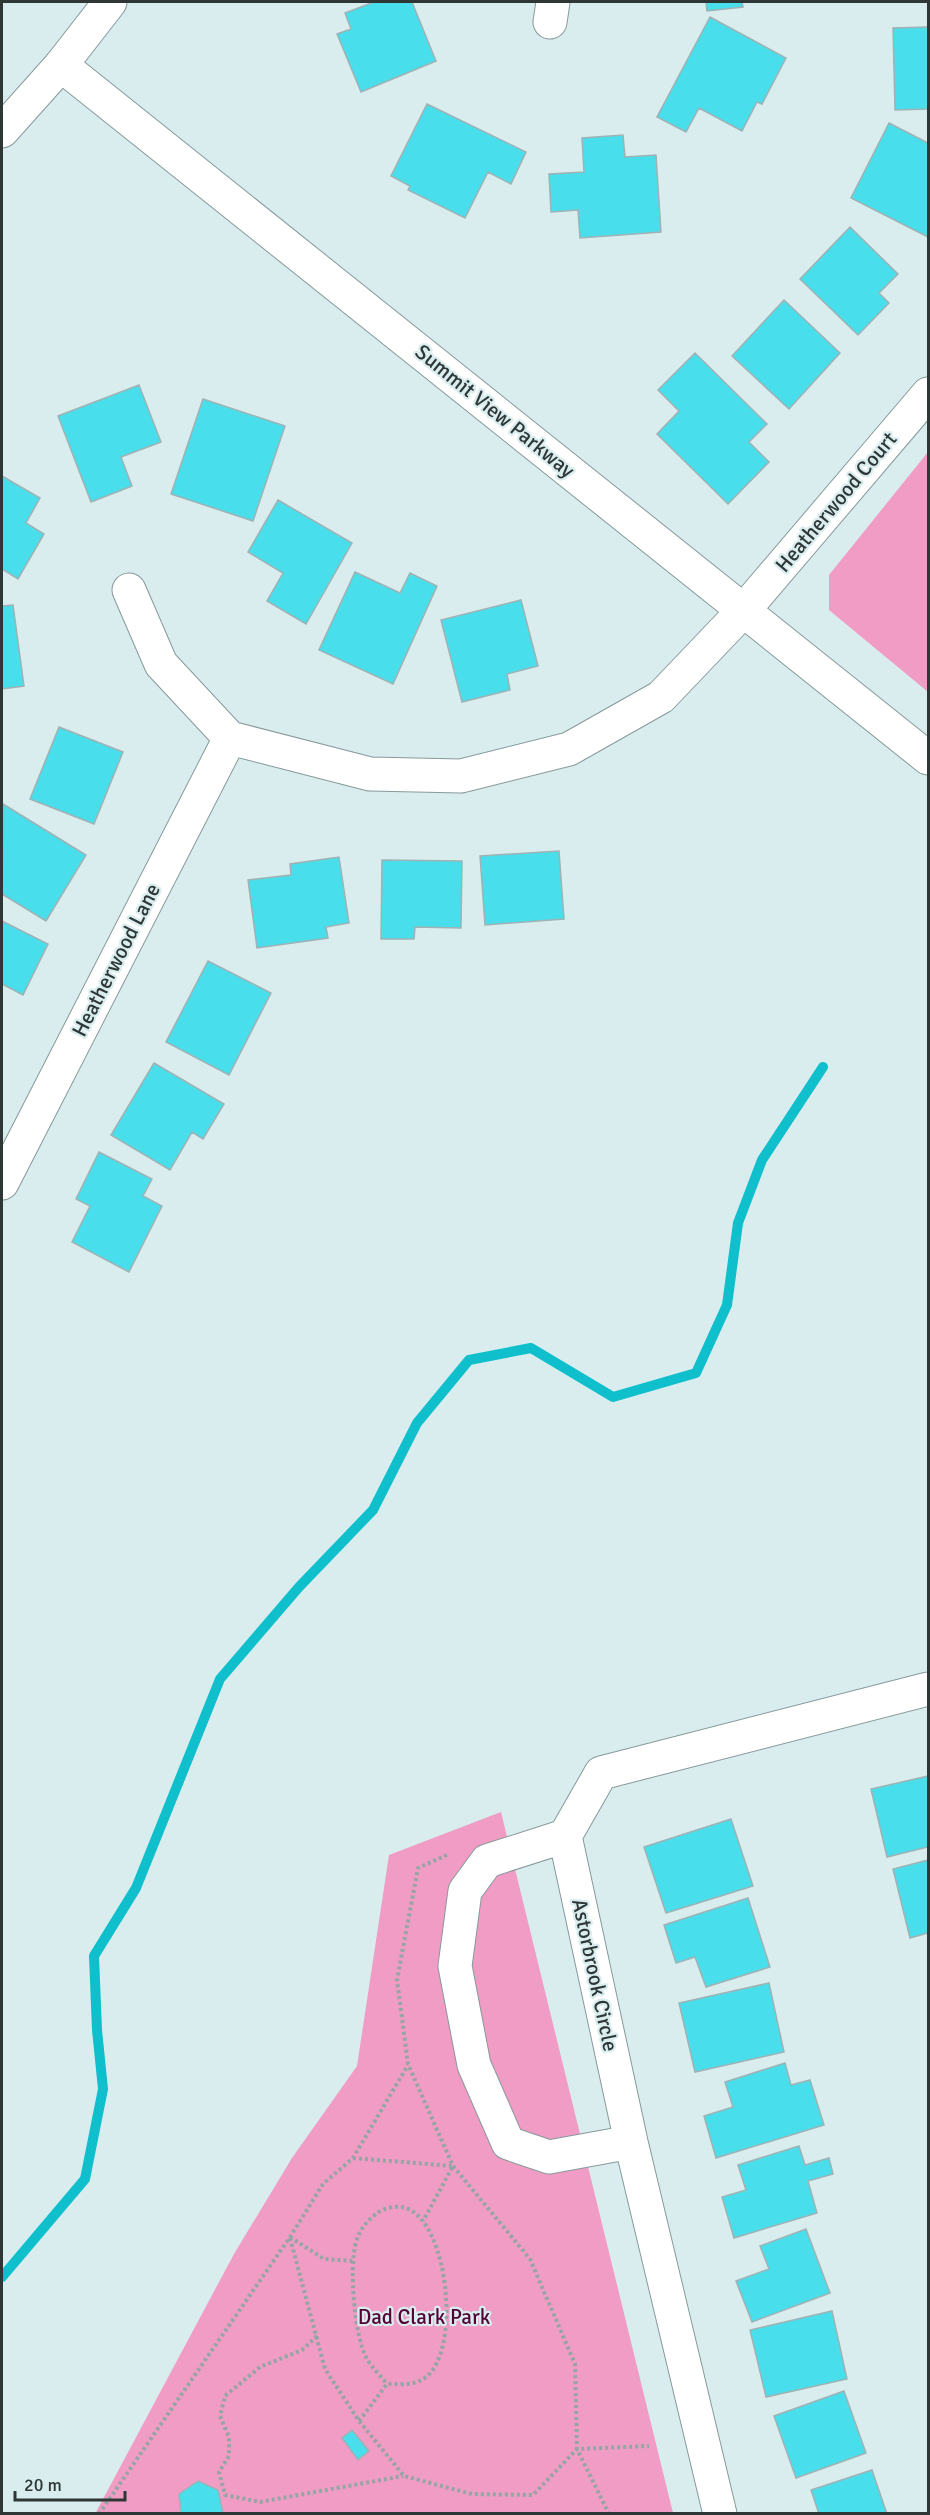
<svg xmlns="http://www.w3.org/2000/svg" width="930" height="2515" viewBox="0 0 930 2515" font-family="Signika,sans-serif">
	<rect width="100%" height="100%" fill="#d9edef"/>
	<!-- green -->
	<path fill="#f09cc4" d="M928 452V692L829 610V575Z
		M501 1812 673 2513 95 2514 234 2254 292 2158 357 2066 389 1855Z"/>
	<g fill="none" stroke-linecap="round" stroke-linejoin="round">
		<!-- stream -->
		<path stroke="#0fbfcc" stroke-width="10" d="M2 2277 85 2179 103 2089 97 2030 94 1956 136 1888 220 1679 299 1587 373 1510 417 1423 469 1360 531 1348 613 1397 696 1373 727 1305 738 1223 762 1160 823 1067"/>
	</g>
	<!-- building -->
	<path fill="#49deeb" stroke="#9fb2b4" stroke-width="1.5" d="M374 2H412L436 61 361 92 337 34 351 29 345 13Z
		M706 2H742L743 7 707 11Z
		M710 17 786 58 762 104 757 102 742 131 699 108 686 132 657 117Z
		M928 27V109L895 110 893 28Z
		M427 104 526 152 511 184 488 172 465 218 408 190 410 186 391 176Z
		M889 123 928 143V237L851 198Z
		M623 135 625 157 656 155 661 232 580 238 578 210 551 212 549 174 584 172 582 138Z
		M850 227 898 274 879 293 889 303 858 335 800 279Z
		M784 300 840 353 789 409 732 356Z
		M695 353 767 424 749 442 769 462 728 504 657 434 679 411 658 390Z
		M139 385 161 442 121 457 132 486 91 502 58 416Z
		M203 399 285 426 253 521 171 494Z
		M2 476 40 498 26 523 44 534 18 579 2 569Z
		M278 500 352 543 306 624 267 601 283 573 248 552Z
		M355 572 400 593 410 573 437 586 393 684 319 650Z
		M521 600 538 666 507 674 510 690 462 702 441 620Z
		M13 605 24 686 2 689V606Z
		M59 727 123 752 94 824 30 799Z
		M3 804 86 855 46 921 2 894Z
		M559 851 564 919 485 925 480 856Z
		M339 857 349 923 326 927 328 938 257 948 248 880 291 875 290 864Z
		M382 860 462 861 461 928 415 927 414 939H381Z
		M2 921 48 944 23 995 2 984Z
		M208 961 271 993 229 1075 166 1042Z
		M154 1063 224 1104 203 1139 192 1132 170 1170 111 1135Z
		M99 1152 152 1179 143 1196 162 1206 129 1272 72 1242 90 1206 76 1199Z
		M928 1776V1847L887 1857 871 1789Z
		M731 1819 753 1886 666 1913 644 1847Z
		M928 1860V1933L910 1938 893 1869Z
		M748 1898 770 1967 706 1987 695 1957 676 1963 664 1925Z
		M769 1983 784 2052 695 2072 679 2003Z
		M785 2063 791 2085 810 2080 824 2125 716 2158 704 2116 733 2107 725 2082Z
		M799 2146 805 2165 829 2158 833 2174 808 2181 817 2213 734 2238 722 2197 746 2190 738 2165Z
		M806 2229 830 2293 752 2322 736 2281 769 2269 760 2246Z
		M832 2311 847 2379 766 2397 750 2330Z
		M844 2391 866 2453 796 2478 774 2416Z
		M352 2430 369 2451 358 2460 342 2438Z
		M872 2470 887 2514H819L811 2490Z
		M198 2481 218 2490 223 2513 181 2514 179 2494Z"/>
	<g fill="none" stroke-linecap="round" stroke-linejoin="round">
		<defs>
			<path id="minor" d="M550 22 553 2
				M61 65 928 758
				M129 590 161 664 230 738 370 774 461 776 569 749 661 697 744 610 928 394
				M2 1183 230 738
				M565 1836 487 1861 465 1891 455 1966 474 2065 508 2143 549 2157 631 2142
				M720 2514 631 2142 565 1836 601 1773 928 1689"/>
			<path id="major" d="M2 131 61 65 110 2"/>
		</defs>
		<!-- minor casing -->
		<use href="#minor" stroke="#87999b" stroke-width="35"/>
		<!-- major casing -->
		<use href="#major" stroke="#87999b" stroke-width="35"/>
		<!-- path -->
		<path stroke="#95a5a6" stroke-width="4" stroke-dasharray="3 3" stroke-linecap="butt" d="M447 1855 418 1868 397 1980 408 2064 453 2166 530 2259 575 2364 577 2449 609 2514
			M353 2158 453 2166 423 2221
			M290 2237 324 2259 354 2261
			M290 2238 325 2369 359 2421 404 2476 472 2494 533 2495 577 2449 649 2446
			M317 2336 302 2350 260 2367 225 2396 220 2416 229 2437V2456L219 2472 225 2495 260 2502 403 2476
			M359 2421 387 2384C401 2384 415 2386 426 2377 461 2350 449 2223 406 2208 396 2205 383 2208 376 2214 366 2222 360 2229 356 2242 349 2268 354 2336 367 2359 372 2368 381 2376 387 2384
			M99 2514 290 2237 323 2184 353 2158 408 2065"/>
		<!-- minor -->
		<use href="#minor" stroke="#fff" stroke-width="33"/>
		<!-- major -->
		<use href="#major" stroke="#fff" stroke-width="33"/>
	</g>
	<g text-anchor="middle" stroke-width="4.5" stroke-linejoin="round" paint-order="stroke">
		<!-- street labels -->
		<g font-size="21" fill="#2e3636" stroke="#d9edef">
			<text transform="translate(495 411) rotate(39)" y="7">Summit View Parkway</text>
			<text transform="translate(836 502) rotate(-50)" y="7">Heatherwood Court</text>
			<text transform="translate(116 960) rotate(-63)" y="7">Heatherwood Lane</text>
			<text transform="translate(595 1975) rotate(78)" y="7">Astorbrook Circle</text>
		</g>
		<!-- park labels -->
		<g font-size="21" fill="#540034" stroke="#d9edef">
			<text x="424" y="2324">Dad Clark Park</text>
		</g>
	</g>
	<!-- border -->
	<rect width="930" height="2515" fill="none" stroke="#2e3636" stroke-width="6"/>
	<!-- scale -->
	<path d="M15 2491v9h110v-9" fill="none" stroke="#2e3636" stroke-width="3"/>
	<text x="24" y="2491" font-size="18" fill="#2e3636" stroke="#d9edef" stroke-width="4.5" paint-order="stroke">20 m</text>
</svg>
